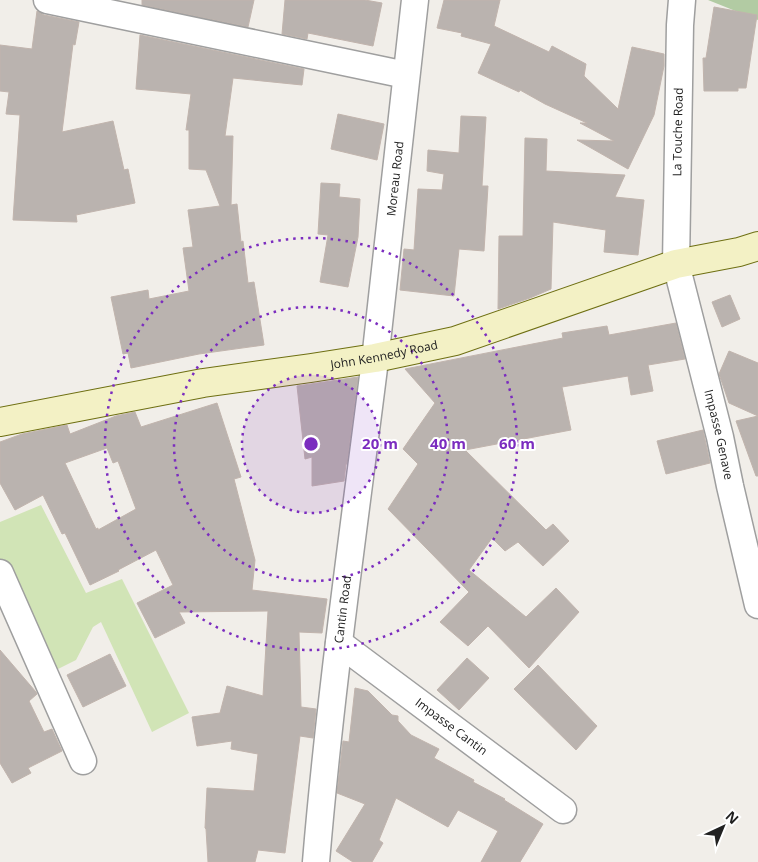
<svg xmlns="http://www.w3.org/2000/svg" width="758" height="862" viewBox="0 0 758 862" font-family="'Open Sans',sans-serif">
	<rect width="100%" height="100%" fill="#f1eee9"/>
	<!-- grass -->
	<path fill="#d1e4b6" d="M41 505 86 593 122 579 189 713 152 732 101 622 93 627 76 660 50 673 0 563V522Z"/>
	<!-- forest -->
	<path fill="#b2cba3" d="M708 0H758V21V20Z"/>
	<!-- building -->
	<path fill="#bab3af" stroke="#c1b4ad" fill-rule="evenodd" d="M142 0H254L248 27 142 5Z
		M285 0H365L382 3 373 46 308 33 307 39 282 34Z
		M444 0H500L494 26 549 52 552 46 586 64 584 76 618 109 632 47 664 54V66L654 115 628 169 577 140 614 141 580 123H587L545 104 520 90 519 92 478 73 491 44 461 36 462 33 437 28Z
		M714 7 757 15 746 88H738V91H704L703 58H706Z
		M37 11 44 15 79 22 75 45 73 44 62 132 113 121 124 170 128 169 135 203 76 215 77 222 13 220 20 115 6 114 9 92 0 91V45L32 49Z
		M140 35 304 69 302 85 233 78 225 136H233L231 205 237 204 241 242 243 241 248 283 254 282 264 345 199 354 131 368 128 353 123 354 111 297 148 290 149 299 189 291 183 248 193 247 188 210 220 206 206 170 189 169V130H186L191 94 136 89Z
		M338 114 384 124 377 160 331 149Z
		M461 116 486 117 482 186H488L484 251 459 249 454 296 400 290 404 249 414 250 418 189 442 190 444 174 427 171 428 150 459 153Z
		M525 138 547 139 546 171 625 175 615 197 644 200 638 255 604 252 606 230 553 222 551 289 530 298 498 309 499 236H523Z
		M321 183 340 184 339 197 360 199 358 237 348 287 320 282 328 235 318 234Z
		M730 295 740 319 722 327 712 302Z
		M676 323 685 359 648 365 653 391 631 395 628 376 562 387 571 430 465 450 546 530 553 524 569 541 543 566 518 542 505 551 492 538 469 570 526 617 556 588 579 612 529 668 488 626 468 646 440 622 469 592 388 509 418 464 403 449 435 403 405 369 563 338 562 333 607 326 609 335Z
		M729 351 758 363V416L729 403 719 374Z
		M358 377 347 464H346L344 481 312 486V457L305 459 297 386Z
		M217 403 241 477 234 479 255 560 252 590 327 599 322 633 299 632 301 707 316 709 313 738 300 736 285 853 258 850 255 862H208L206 829 205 828 207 788 254 791 258 754 231 749 232 741 197 746 192 717 220 713 227 686 263 696 268 611 179 612 185 623 155 638 137 603 173 585 156 550 118 570 119 571 90 585 65 533 62 534 43 495 15 510 0 483V442L22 434 67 425 70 434 116 416 135 412 141 427ZM107 448 113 463 118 461 136 509 98 530V528L96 529 65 463Z
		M758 416V476H756L736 421Z
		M703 430 710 463 666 474 657 441Z
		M0 650 36 692 37 694 29 701 44 732 52 729 62 751 28 768 31 773 12 783 0 763Z
		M110 654 126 686 83 707 67 675Z
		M467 658 489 678 459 710 437 690Z
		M538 665 597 726 576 750 514 689Z
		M355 688 368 691 392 715 398 716V721L411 735 439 749 434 758 474 780 473 782 505 799 504 800 543 824 520 862H481L498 831 458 810 448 827 396 798 379 840 383 843 372 862H353L336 851 365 804 337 793 343 741 349 742Z"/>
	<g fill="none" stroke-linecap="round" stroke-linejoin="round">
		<defs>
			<g id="minor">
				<path d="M47 0 406 75"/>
				<path id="s1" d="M682 0 680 25 676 264 720 437 730 486 758 605"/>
				<path d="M0 573 83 761"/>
				<path id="s2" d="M339 643 563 810"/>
				<path id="s3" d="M316 862C330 694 354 527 375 360 389 240 402 120 415 0"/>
			</g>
			<g id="secondary">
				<path id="s4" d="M0 422 203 383 311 368 375 358 455 341 676 264 739 252 758 246"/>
			</g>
		</defs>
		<!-- minor casing -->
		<use href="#minor" stroke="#9f9f9f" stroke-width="29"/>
		<!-- secondary casing -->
		<use href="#secondary" stroke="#6e6f12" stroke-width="30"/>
		<!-- minor -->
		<use href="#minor" stroke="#fff" stroke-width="26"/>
		<!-- secondary -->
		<use href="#secondary" stroke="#f3f1c5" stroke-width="28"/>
	</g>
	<!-- distance rings -->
	<circle cx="311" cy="444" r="69" fill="#7b2cbf" fill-opacity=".12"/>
	<g fill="none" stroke="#7b2cbf" stroke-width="2.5" stroke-dasharray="2.5 5">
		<circle cx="311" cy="444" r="69"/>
		<circle cx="311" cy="444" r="137"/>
		<circle cx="311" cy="444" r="206"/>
	</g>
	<g text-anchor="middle" stroke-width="4" stroke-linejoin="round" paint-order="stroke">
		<!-- street labels -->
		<g font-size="12" fill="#222" stroke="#fff">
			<text transform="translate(678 132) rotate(-89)" y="4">La Touche Road</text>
			<text dy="4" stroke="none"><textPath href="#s3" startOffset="688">Moreau Road</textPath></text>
			<text dy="4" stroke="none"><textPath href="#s4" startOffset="390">John Kennedy Road</textPath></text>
			<text dy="4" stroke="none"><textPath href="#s1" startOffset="440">Impasse Genave</textPath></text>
			<text dy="4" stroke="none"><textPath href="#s3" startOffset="254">Cantin Road</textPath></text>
			<text dy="4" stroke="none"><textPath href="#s2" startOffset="140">Impasse Cantin</textPath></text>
		</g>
	</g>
	<circle cx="311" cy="444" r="8" fill="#7b2cbf" stroke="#fff" stroke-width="2.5"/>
	<g font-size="15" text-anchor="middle" font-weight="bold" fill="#7b2cbf" stroke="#fff" stroke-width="4" stroke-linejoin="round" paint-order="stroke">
		<text x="380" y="449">20 m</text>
		<text x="448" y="449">40 m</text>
		<text x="517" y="449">60 m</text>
	</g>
	<!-- north arrow -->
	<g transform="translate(723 827) rotate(44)" stroke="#ffffff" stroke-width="4" paint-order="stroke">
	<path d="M0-4L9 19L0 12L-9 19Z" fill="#222222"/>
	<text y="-8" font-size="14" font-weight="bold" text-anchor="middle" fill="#222222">N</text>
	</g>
</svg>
